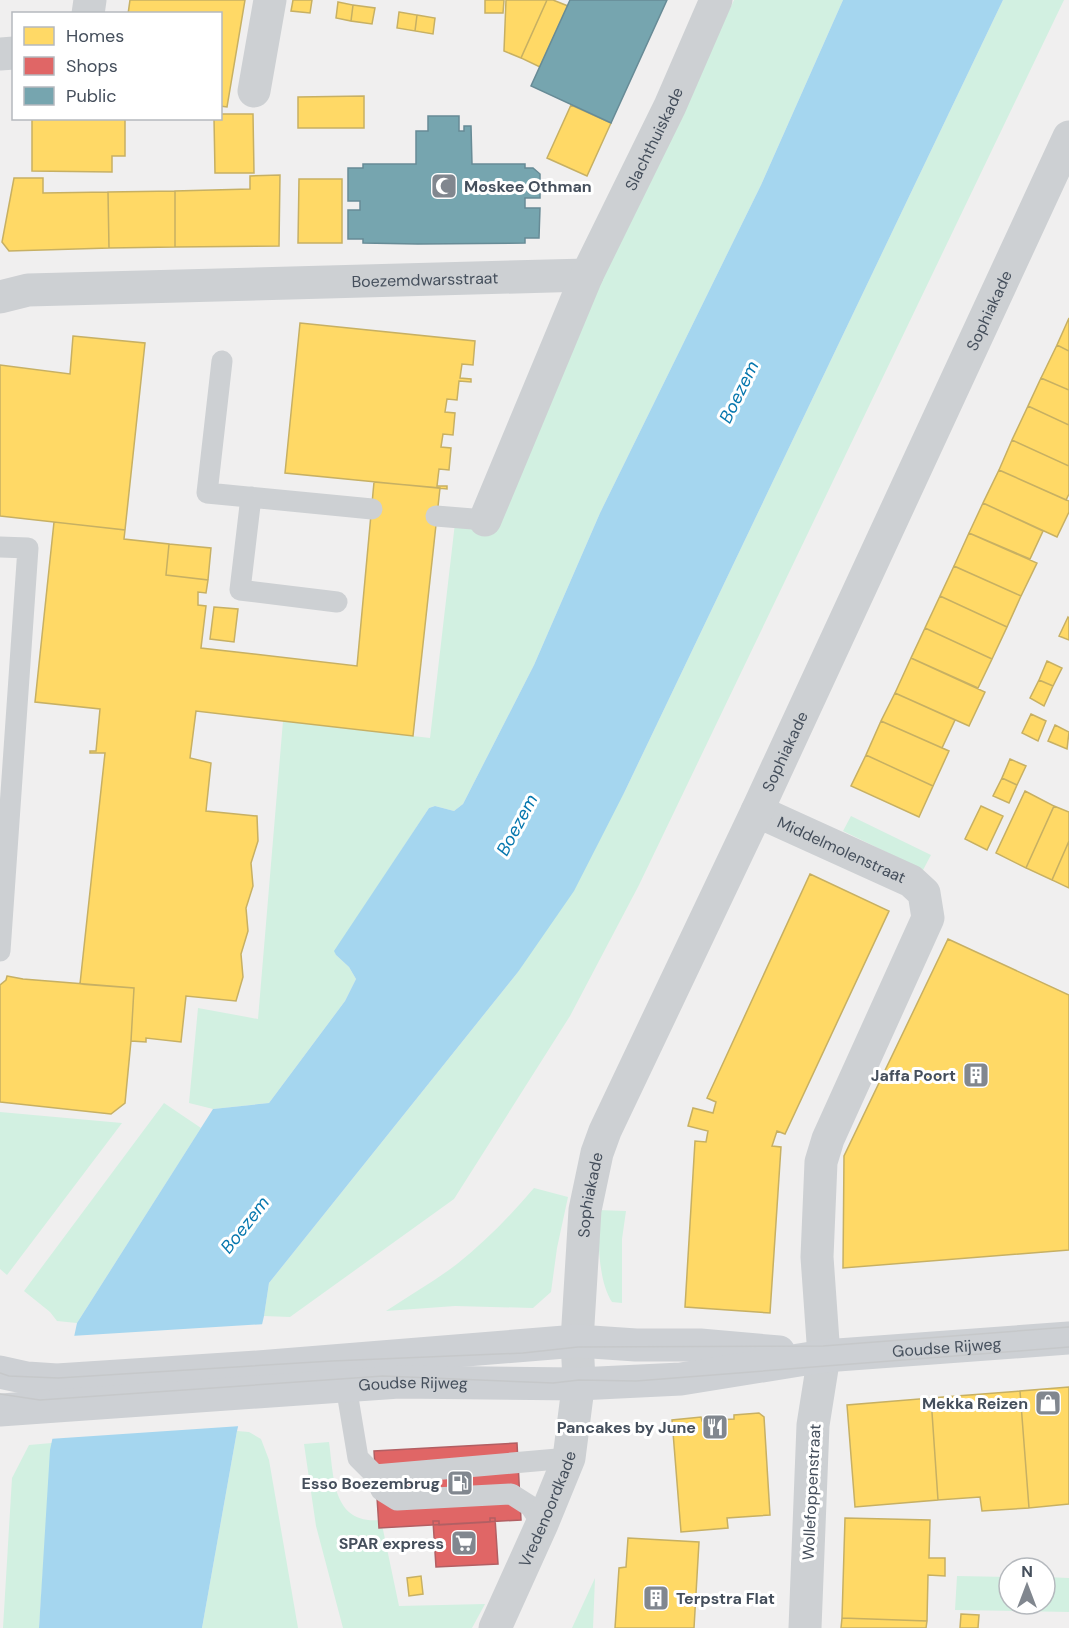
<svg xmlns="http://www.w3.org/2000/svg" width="1069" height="1628" viewBox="0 0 1069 1628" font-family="'DM Sans',sans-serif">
	<rect width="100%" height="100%" fill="#f0efef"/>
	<!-- green -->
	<path fill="#d2f0e1" d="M734 0H843L761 185 600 513 534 665 463 804 454 811 435 806 429 808 335 951 336 955 349 967 356 979 345 1001 269 1103 213 1109 189 1103 198 1008 258 1019 283 721 430 738 455 523 499 507 569 345Z
		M1003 0H1064L639 885 570 1016 454 1199 290 1317 264 1316 269 1283 518 972 625 791Z
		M851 816 931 855 923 870 843 831Z
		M164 1103 201 1128 77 1323 57 1321 50 1312 24 1291Z
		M0 1112 122 1123 7 1275 0 1269Z
		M534 1188 568 1197 557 1248 551 1292 533 1308 455 1306 386 1311C410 1295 435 1281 457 1264 486 1241 510 1216 534 1188Z
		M597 1210 626 1211 622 1239V1303L612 1302C597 1279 599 1237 597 1210Z
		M237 1431 249 1432 261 1439 269 1460 298 1628H202Z
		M329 1442C334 1477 332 1525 381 1520L399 1606 485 1604 472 1628H343L316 1526 304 1444Z
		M52 1443 39 1628H3L12 1478 29 1445Z
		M957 1576 1009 1577V1604H1045V1577L1069 1578V1612L955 1610Z
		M595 1578 593 1628H572Z"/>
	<!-- water -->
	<path fill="#a5d6ef" d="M843 0H1003L625 791 574 891 518 972 269 1283 264 1316 237 1431 202 1628H39L50 1450 77 1323 213 1109 269 1103 345 1001 356 979 349 967 336 955 334 951 429 808 435 806 454 811 463 804 534 665 600 513 761 185Z"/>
	<!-- pier -->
	<path fill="#f0efef" d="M266 1324 241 1426 49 1439 71 1336Z"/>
	<!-- homes -->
	<path fill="#ffd966" stroke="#c7b063" stroke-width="1.5" d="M130 0H245L227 107 220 106V14H128Z
		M293 0H312L310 13 291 11Z
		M485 0H504L503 13H485Z
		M506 0H547L521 58 504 51Z
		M547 0H553L568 6 540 67 521 58Z
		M338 2 353 5 351 21 336 18Z
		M353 5 375 8 372 24 351 21Z
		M399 12 417 15 415 31 397 28Z
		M417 15 435 18 433 34 415 31Z
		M364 96V128H298V97Z
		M571 105 611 123 587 176 547 158Z
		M220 114H253L254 173H215L214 118H220Z
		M32 118H125V156H112V172L32 171Z
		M280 175 279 246 175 247V191L250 189V176Z
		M14 178H43V193L108 192 109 248 9 251 2 242Z
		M299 179H342V243H298Z
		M175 191V247L109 248 108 192Z
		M1069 318V351L1057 345Z
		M300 323 475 341 473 365 462 364 460 378 471 379V382L459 381 457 400 447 399 445 412 455 413 453 435 443 434 441 447 451 448 449 470 439 469 437 486H447V489L285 473Z
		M73 336 145 343 125 530 0 516V365L70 374Z
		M1057 345 1069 351V390L1041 378Z
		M1041 378 1069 390V425L1028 406Z
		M1028 406 1069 425V466L1012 440Z
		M1012 440 1069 466V494L1066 500 999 470Z
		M999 470 1069 501V512L1057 537 983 503Z
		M374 482 440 488 413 736 196 711 190 758 211 763 206 811 257 816 258 841 251 863 253 886 246 908 248 931 241 954 243 977 236 1001 186 996 181 1042 146 1038V1042L131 1041 134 988 80 984 105 753H90V751H96L100 709 35 702 54 522 125 530 124 539 169 544 166 575 208 580 206 593 198 592V605L206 606 201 648 357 666Z
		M983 503 1043 531 1030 559 969 533Z
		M969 533 1037 563 1021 596 954 566Z
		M169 544 211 548 208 580 166 575Z
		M954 566 1021 596 1007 627 940 596Z
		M940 596 1007 627 992 659 925 628Z
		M214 607 238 609 234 642 210 639Z
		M1068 617 1069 618V640L1059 636Z
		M925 628 992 659 978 688 911 658Z
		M911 658 985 692 969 726 895 693Z
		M1047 661 1062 668 1053 686 1039 680Z
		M1039 680 1053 686 1044 706 1030 698Z
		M895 693 955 720 942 748 881 721Z
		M1031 714 1046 721 1038 741 1022 733Z
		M881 721 949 751 933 786 866 755Z
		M1055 725 1069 732 1067 749 1048 741Z
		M866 755 933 786 919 817 851 786Z
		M1010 759 1026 766 1017 785 1002 778Z
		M1002 778 1017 785 1009 803 993 796Z
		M1025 791 1054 806 1026 868 996 853Z
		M981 806 1003 816 987 850 965 839Z
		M1054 806 1069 812V841L1052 880 1026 868Z
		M1069 841V888L1052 880Z
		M810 874 889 911 785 1134 777 1131 772 1146 781 1147 770 1313 685 1307 695 1141 706 1142 708 1131 688 1126 693 1108 713 1113 716 1102 707 1098Z
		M948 939 1069 995V1250L843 1268 844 1156Z
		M7 976 23 979 134 988 131 1041 125 1103 111 1114 0 1102V985L6 980Z
		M1069 1387V1504L1029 1508 1020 1391Z
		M1020 1391 1029 1508 982 1511 980 1497 938 1500 931 1398Z
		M931 1398 938 1500 855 1507 847 1405Z
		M759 1413 764 1417 770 1515 727 1518 728 1528 681 1532 672 1420 701 1417 702 1421 734 1419V1415Z
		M845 1518 930 1520 929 1558H945V1576L928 1575 927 1621 842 1618Z
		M628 1538 699 1542 694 1628H615L619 1568 626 1567Z
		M421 1576 423 1594 409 1596 407 1578Z
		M961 1614 979 1615 978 1628H960Z
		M842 1618 927 1621 926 1628H841Z"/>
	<!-- shops -->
	<path fill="#e06666" stroke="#b25f63" stroke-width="1.5" d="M517 1443 521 1520 379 1528 374 1451Z
		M490 1518H495L498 1564 436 1567 433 1521H439V1525L490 1522Z"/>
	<!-- public -->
	<path fill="#76a5af" stroke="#678b96" stroke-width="1.5" d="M570 0H667L611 123 531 86Z
		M428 116H459V131H464V126H471L472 164H525V168H533L540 174V198H525V208H540L539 238H525V243L418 244 363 243V239H348V210H360V201H348V168H363V164H416V131H428Z"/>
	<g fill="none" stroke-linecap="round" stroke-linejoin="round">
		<!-- lane -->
		<path stroke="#cdd0d3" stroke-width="21" d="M222 361 207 493 372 509
			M251 497 240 590 337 602
			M436 516 485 520
			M0 547 28 548 0 951
			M346 1386 358 1458 375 1475 381 1490 397 1500 511 1494 530 1506 542 1524
			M375 1475 569 1458"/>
		<!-- street -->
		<g stroke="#cdd0d3" stroke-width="33">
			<path d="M88 14 90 0"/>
			<path d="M0 54 14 53"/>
			<path d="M254 91 270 0"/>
			<path id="s1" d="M0 297 28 290 587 275"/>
			<path id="s2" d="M485 520 587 275 670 106 716 0"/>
			<path id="s3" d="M757 811 911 881 924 893 928 918 828 1139 821 1162 817 1257 824 1356 813 1425 805 1628"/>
			<path id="s4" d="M495 1628 542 1524 569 1458 579 1380 577 1341 585 1210 597 1153 605 1131 757 811 1069 137"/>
		</g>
		<!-- secondary -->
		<g stroke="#cdd0d4" stroke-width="33">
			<path d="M0 1372 27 1378 57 1380 258 1367 577 1341 636 1345H700L779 1352"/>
			<path id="s5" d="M0 1410 399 1382 578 1384 681 1379 824 1356 1069 1338"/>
		</g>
		<!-- tram -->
		<path stroke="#c6c8ca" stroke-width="1.5" d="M0 1373 9 1376 58 1378 332 1361 523 1353 578 1347 823 1346 1069 1327
			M0 1394 40 1400 383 1376 553 1383 579 1380 636 1381 1069 1347"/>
	</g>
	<!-- icons -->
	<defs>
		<symbol id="mosque-square" viewBox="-11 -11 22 22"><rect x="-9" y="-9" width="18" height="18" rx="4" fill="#81878f" stroke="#fff"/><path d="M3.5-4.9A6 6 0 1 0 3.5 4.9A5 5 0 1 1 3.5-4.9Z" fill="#fff"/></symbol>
		<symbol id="building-square" viewBox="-11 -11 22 22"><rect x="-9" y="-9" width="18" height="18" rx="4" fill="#81878f" stroke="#fff"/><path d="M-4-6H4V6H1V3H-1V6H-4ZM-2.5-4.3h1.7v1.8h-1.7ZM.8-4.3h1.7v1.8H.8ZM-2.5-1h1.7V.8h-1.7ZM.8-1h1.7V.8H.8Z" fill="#fff"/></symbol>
		<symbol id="shop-square" viewBox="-11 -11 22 22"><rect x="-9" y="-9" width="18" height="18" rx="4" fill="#81878f" stroke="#fff"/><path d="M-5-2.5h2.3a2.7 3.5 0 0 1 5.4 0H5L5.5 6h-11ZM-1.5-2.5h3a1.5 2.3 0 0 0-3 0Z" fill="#fff"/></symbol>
		<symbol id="restaurant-square" viewBox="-11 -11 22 22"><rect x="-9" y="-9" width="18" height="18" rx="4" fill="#81878f" stroke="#fff"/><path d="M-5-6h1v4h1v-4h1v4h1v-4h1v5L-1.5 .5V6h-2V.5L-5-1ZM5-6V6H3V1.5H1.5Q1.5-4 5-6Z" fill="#fff"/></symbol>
		<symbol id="fuel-square" viewBox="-11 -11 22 22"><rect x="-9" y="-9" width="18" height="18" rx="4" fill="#81878f" stroke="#fff"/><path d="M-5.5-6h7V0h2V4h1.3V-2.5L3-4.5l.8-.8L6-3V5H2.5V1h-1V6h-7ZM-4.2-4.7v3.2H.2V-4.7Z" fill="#fff"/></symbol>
		<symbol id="supermarket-square" viewBox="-11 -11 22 22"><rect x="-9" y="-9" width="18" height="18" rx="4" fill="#81878f" stroke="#fff"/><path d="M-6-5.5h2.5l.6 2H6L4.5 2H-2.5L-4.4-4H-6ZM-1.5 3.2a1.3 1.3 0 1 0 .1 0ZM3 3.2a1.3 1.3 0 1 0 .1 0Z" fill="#fff"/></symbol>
	</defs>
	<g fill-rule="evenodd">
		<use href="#mosque-square" x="429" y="171" width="30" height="30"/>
		<use href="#building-square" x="961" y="1060" width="30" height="30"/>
		<use href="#shop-square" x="1033" y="1388" width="30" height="30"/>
		<use href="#restaurant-square" x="700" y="1412" width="30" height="30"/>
		<use href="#fuel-square" x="445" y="1468" width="30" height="30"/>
		<use href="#supermarket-square" x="449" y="1528" width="30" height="30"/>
		<use href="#building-square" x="641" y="1583" width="30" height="30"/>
	</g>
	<g text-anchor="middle" stroke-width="6" stroke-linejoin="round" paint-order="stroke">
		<!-- street labels -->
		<g font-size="16" fill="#454f5c" stroke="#fff">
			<text dy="6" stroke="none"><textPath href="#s2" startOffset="417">Slachthuiskade</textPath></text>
			<text dy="6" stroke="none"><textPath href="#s1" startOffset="426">Boezemdwarsstraat</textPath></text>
			<text dy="6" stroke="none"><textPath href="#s4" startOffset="1422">Sophiakade</textPath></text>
			<text dy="6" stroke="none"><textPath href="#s4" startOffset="936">Sophiakade</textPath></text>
			<text dy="6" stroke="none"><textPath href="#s3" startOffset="93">Middelmolenstraat</textPath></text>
			<text dy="6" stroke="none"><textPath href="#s4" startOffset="450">Sophiakade</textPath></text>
			<text dy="6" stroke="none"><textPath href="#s5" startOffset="950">Goudse Rijweg</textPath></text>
			<text dy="6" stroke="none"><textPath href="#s5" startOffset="414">Goudse Rijweg</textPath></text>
			<text transform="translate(811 1492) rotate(-87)" y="6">Wollefoppenstraat</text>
			<text dy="6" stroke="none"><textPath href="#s4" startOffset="130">Vredenoordkade</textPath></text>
		</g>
		<!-- poi labels -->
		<g font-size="16" font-weight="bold" fill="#454f5c" stroke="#fff" text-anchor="end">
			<text x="464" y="192" text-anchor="start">Moskee Othman</text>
			<text x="956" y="1081">Jaffa Poort</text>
			<text x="1028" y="1409">Mekka Reizen</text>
			<text x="696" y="1433">Pancakes by June</text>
			<text x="440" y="1489">Esso Boezembrug</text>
			<text x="444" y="1549">SPAR express</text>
			<text x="676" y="1604" text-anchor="start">Terpstra Flat</text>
		</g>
		<!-- water labels -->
		<g font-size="18" font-style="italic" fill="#0677ae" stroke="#fff">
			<text transform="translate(739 392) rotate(-64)" y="6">Boezem</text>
			<text transform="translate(517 825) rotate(-62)" y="6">Boezem</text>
			<text transform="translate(245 1225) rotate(-52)" y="6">Boezem</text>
		</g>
	</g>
	<!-- legend -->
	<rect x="12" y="12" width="210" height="108" fill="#ffffff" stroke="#b5b9be" stroke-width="1.5"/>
	<rect x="24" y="27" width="30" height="18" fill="#ffd966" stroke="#b5b9be" stroke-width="1.5"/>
	<text x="66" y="42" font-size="18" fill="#454f5c">Homes</text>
	<rect x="24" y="57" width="30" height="18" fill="#e06666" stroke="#b5b9be" stroke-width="1.5"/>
	<text x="66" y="72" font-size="18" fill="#454f5c">Shops</text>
	<rect x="24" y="87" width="30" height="18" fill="#76a5af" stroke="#b5b9be" stroke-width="1.5"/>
	<text x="66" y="102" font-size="18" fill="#454f5c">Public</text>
	<!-- north arrow -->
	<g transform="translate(1027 1586)"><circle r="28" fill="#ffffff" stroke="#b5b9be" stroke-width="1.5"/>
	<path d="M0-4.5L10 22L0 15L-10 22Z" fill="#81878f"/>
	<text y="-9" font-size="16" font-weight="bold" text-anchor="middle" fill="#454f5c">N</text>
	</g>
</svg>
